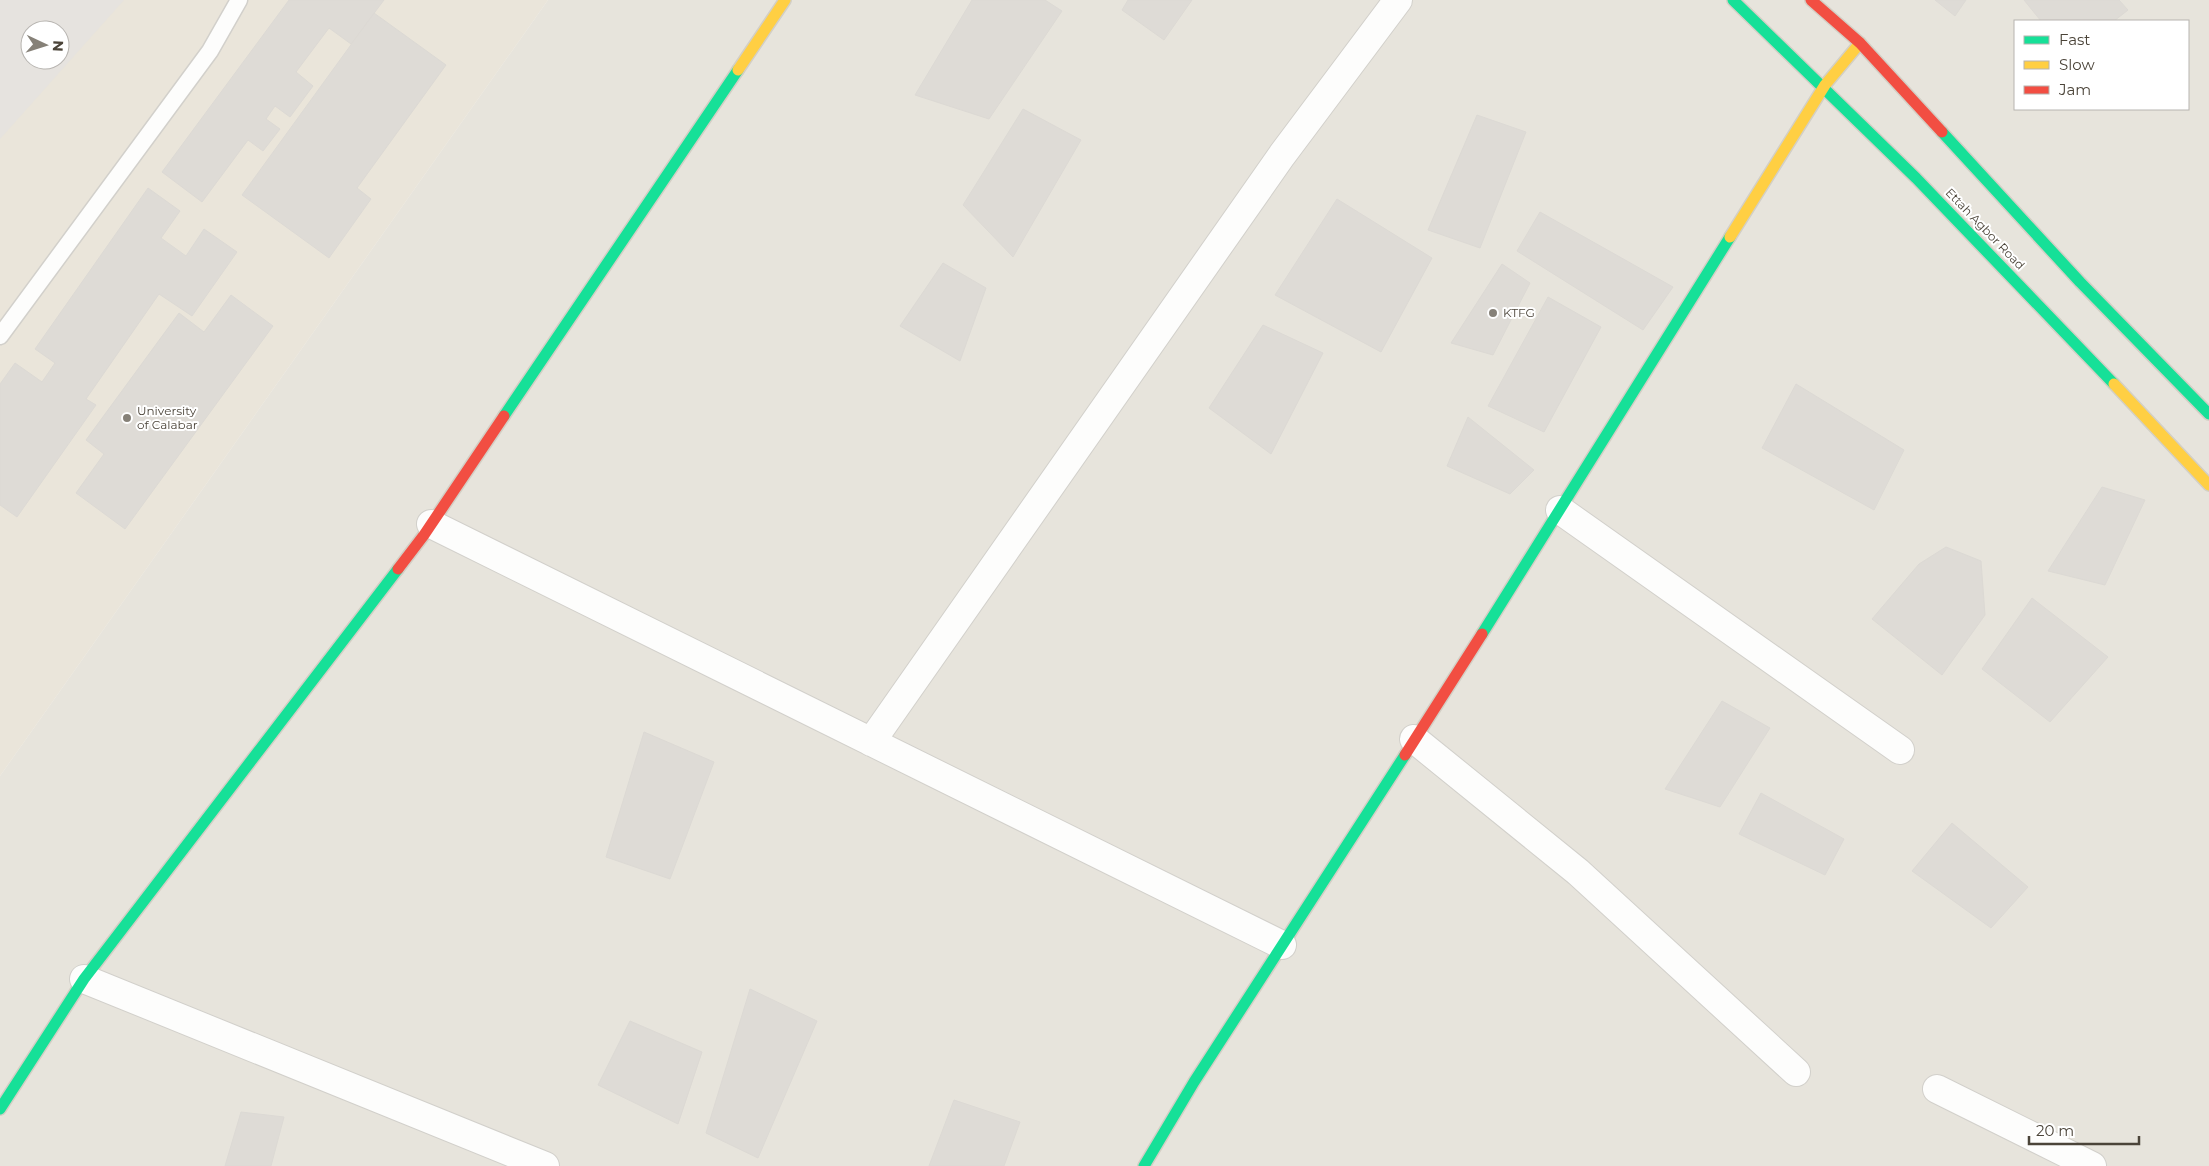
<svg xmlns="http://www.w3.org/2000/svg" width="2209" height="1166" viewBox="0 0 2209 1166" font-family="Montserrat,sans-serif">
	<rect width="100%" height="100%" fill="#f4f2ee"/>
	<!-- residential -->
	<path fill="#e7e4dc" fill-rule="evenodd" d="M548 0H2209V1166H0V776ZM2015 21H2188V109H2015Z"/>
	<!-- education -->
	<path fill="#eae5da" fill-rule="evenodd" d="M0 0H548L0 776ZM30 30H60V60H30Z"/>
	<!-- parking -->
	<path fill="#e6e3df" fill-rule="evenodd" d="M0 0H124L0 139ZM30 30H60V60H30Z"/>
	<!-- building -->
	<path fill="#dedbd6" stroke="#dcd9d4" d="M289 0H384L351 44 329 28 296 72 313 86 290 117 275 106 266 119 280 129 263 151 248 140 202 202 162 172Z
		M972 0H1045L1062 11 989 119 915 95Z
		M1128 0H1192L1164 40 1122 10Z
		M1935 0H1966L1955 16Z
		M2024 0H2119L2128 10 2114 21H2041Z
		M374 13 446 65 357 188 371 199 329 258 242 195Z
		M1023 109 1081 140 1013 257 963 205Z
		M1477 115 1526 132 1480 248 1428 230Z
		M148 188 180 211 161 238 186 256 204 229 237 252 192 316 159 294 86 399 96 405 17 517 0 505V384L15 363 42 382 55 363 35 349Z
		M1337 199 1432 258 1381 352 1275 295Z
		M1540 212 1673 287 1643 330 1517 251Z
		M943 263 986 288 960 361 900 326Z
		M1502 264 1530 283 1493 355 1451 343Z
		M231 295 273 326 125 529 76 493 104 454 86 440 179 313 204 332Z
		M1548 297 1601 327 1544 432 1488 406Z
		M1263 325 1323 353 1271 454 1209 408Z
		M1796 384 1904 450 1874 510 1762 448Z
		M1468 417 1534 470 1510 494 1447 466Z
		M2102 487 2145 500 2105 585 2048 571Z
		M1946 547 1981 561 1985 615 1942 675 1872 619 1919 564Z
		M2032 598 2108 657 2050 722 1982 669Z
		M1722 701 1770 728 1720 807 1665 789Z
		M644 732 714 762 670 879 606 857Z
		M1761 793 1844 839 1825 875 1739 834Z
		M1952 823 2028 887 1991 928 1912 871Z
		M750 989 817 1021 758 1158 706 1133Z
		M630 1021 702 1052 678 1124 598 1085Z
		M954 1100 1020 1122 1004 1166H929Z
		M241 1112 284 1117 271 1166H225Z"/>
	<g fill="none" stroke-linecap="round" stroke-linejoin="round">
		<defs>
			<path id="lane" d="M0 336 210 51 239 0"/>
			<path id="street" d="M1560 510 1900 750
				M431 524 1282 945
				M1414 739 1578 872 1796 1072
				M871 742 1282 155 1398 0
				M84 979 545 1166
				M1937 1089 2092 1166"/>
			<path id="fast" d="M1733 0 1916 178 2114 384
				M1942 132 2080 282 2209 414
				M504 416 738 70
				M1482 634 1730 237
				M0 1109 84 979 398 569
				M1144 1166 1194 1082 1405 755"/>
			<path id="slow" d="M738 70 785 0
				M1730 237 1825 85 1860 43
				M2114 384 2209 485"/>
			<path id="jam" d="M1811 0 1860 43 1942 132
				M398 569 424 535 504 416
				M1405 755 1482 634"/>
		</defs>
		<!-- lane casing -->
		<use href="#lane" stroke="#d2d0cb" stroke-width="19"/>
		<!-- street casing -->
		<use href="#street" stroke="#d2d0cb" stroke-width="30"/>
		<!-- fast casing -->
		<use href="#fast" stroke="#d3cfc5" stroke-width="14"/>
		<!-- slow casing -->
		<use href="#slow" stroke="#d3cfc5" stroke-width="14"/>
		<!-- jam casing -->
		<use href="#jam" stroke="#d3cfc5" stroke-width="14"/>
		<!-- lane -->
		<use href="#lane" stroke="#fdfdfc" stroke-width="16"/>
		<!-- street -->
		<use href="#street" stroke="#fdfdfc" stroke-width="28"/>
		<!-- fast -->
		<use href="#fast" stroke="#16e098" stroke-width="11"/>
		<!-- slow -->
		<use href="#slow" stroke="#ffcf43" stroke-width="11"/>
		<!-- jam -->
		<use href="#jam" stroke="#f24e42" stroke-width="11"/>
	</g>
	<!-- markers -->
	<g fill="#868178" stroke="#fff" stroke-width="2">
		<circle cx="1493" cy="313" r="5"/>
		<circle cx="127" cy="418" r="5"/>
	</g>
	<g text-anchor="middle" stroke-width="4" stroke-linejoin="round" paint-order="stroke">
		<!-- street labels -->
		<g font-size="12" fill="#4b4439" stroke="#fff">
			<text transform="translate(1985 229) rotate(46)" y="4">Ettah Agbor Road</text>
		</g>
		<!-- poi labels -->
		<g font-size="12" fill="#4b4439" stroke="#fff" text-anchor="start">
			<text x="1503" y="317">KTFG</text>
			<text x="137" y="415">University<tspan x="137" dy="14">of Calabar</tspan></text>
		</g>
	</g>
	<!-- legend -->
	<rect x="2014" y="20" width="175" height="90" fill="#ffffff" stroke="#b7b4b0"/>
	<rect x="2024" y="36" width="25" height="8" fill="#16e098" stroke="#b7b4b0"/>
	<text x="2059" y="45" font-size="15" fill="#4b4439">Fast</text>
	<rect x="2024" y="61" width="25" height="8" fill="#ffcf43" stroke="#b7b4b0"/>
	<text x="2059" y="70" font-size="15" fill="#4b4439">Slow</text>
	<rect x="2024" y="86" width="25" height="8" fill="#f24e42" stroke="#b7b4b0"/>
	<text x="2059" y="95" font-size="15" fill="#4b4439">Jam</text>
	<!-- north arrow -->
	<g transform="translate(45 45) rotate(94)"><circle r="24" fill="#ffffff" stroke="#b7b4b0"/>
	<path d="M0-4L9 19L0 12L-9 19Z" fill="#868178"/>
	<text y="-8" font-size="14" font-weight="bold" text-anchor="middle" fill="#4b4439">N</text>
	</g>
	<!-- scale -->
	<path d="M2029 1136v8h110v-8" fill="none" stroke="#4b4439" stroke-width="2.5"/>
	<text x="2036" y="1136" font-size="15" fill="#4b4439" stroke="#ffffff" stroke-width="4" paint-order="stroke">20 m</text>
</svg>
